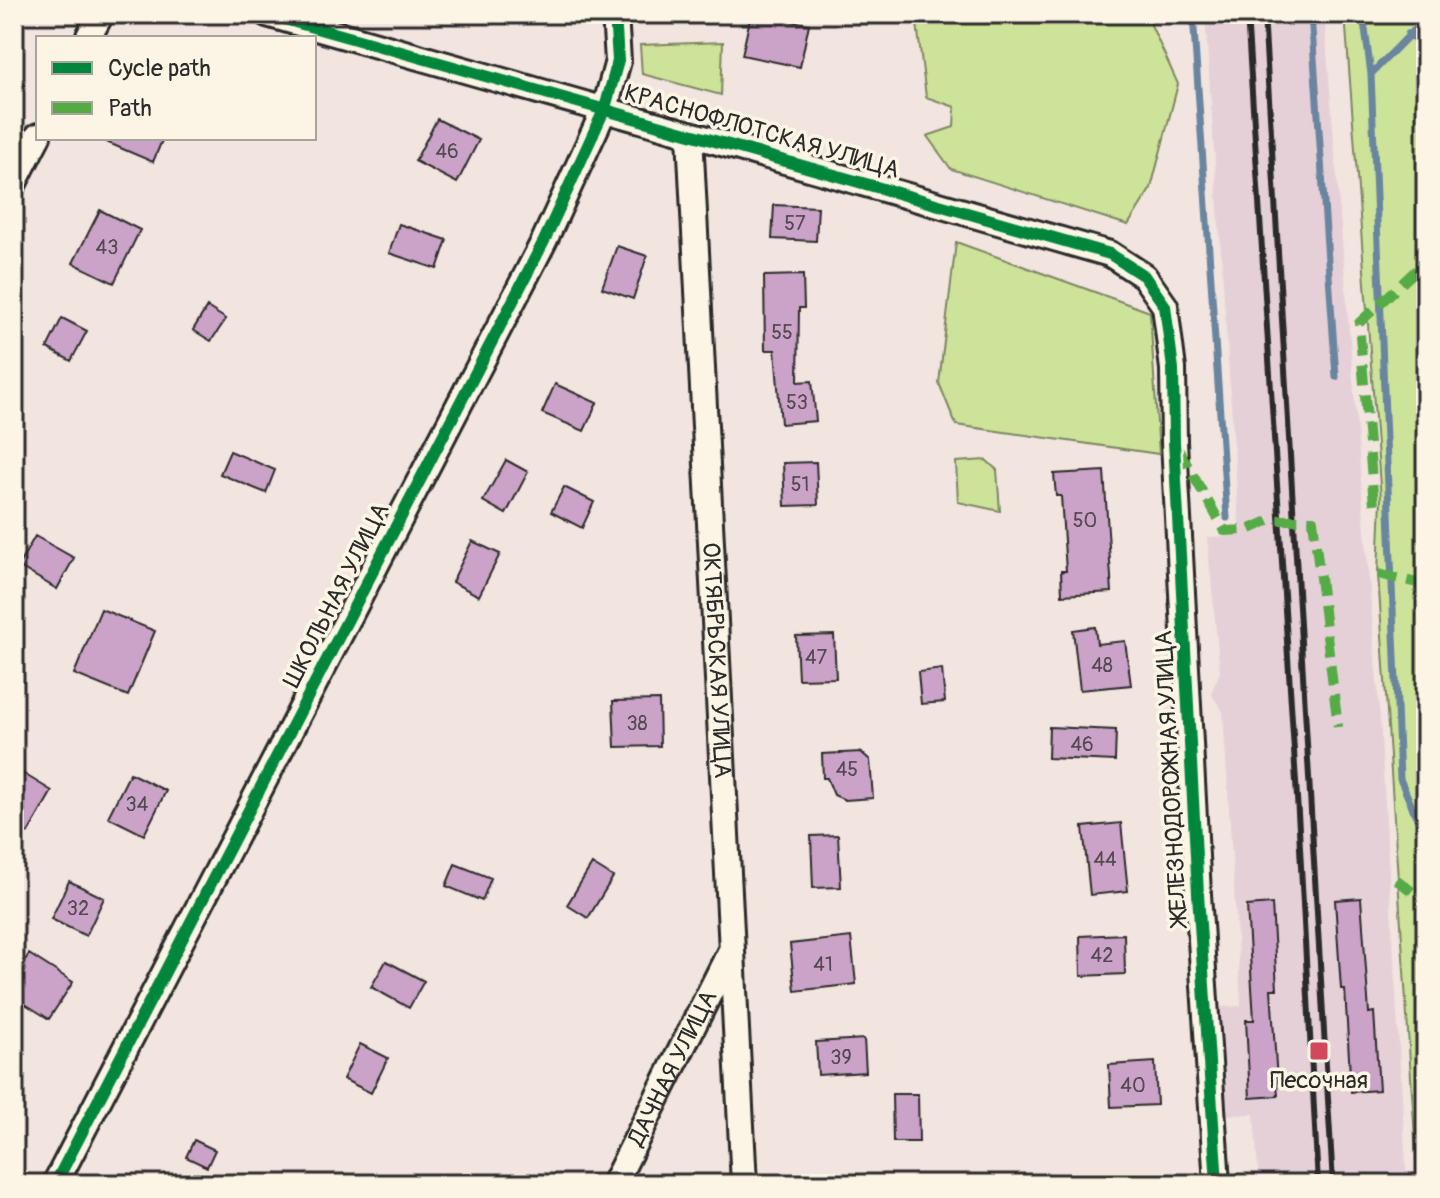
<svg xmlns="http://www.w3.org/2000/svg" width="1440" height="1198" viewBox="0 0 1440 1198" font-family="Pangolin,sans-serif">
	<rect width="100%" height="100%" fill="#f2e4df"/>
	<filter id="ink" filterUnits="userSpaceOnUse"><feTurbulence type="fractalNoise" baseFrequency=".0125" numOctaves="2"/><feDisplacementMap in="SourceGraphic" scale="16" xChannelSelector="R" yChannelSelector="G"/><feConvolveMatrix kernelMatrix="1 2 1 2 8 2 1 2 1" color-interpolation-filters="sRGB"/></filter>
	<g filter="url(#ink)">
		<!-- built -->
		<path fill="#e6d0d8" d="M1205 14H1324L1380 719 1407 1184H1259L1254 1114 1227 1115 1221 1007 1241 1006V1002L1223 712 1211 693 1220 672 1207 537 1239 536V523Z"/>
		<!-- green -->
		<path fill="#cde399" stroke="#7c8762" stroke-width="2" d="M919 14H1146L1178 84 1151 188 1128 225 951 169 927 136 954 127 955 107 926 97 917 23Z
			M1345 14H1426V1184H1418L1378 574 1381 499Z
			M723 42 721 95 642 74 640 45Z
			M956 242 1150 312 1159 454 956 425 939 383Z
			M986 460 997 470 1000 511 958 502 956 462Z"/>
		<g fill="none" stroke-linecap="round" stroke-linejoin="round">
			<!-- stream -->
			<path stroke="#69859f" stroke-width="7" d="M1193 14 1227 518
				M1311 14 1336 377
				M1363 14 1371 74 1400 779 1426 839
				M1408 34 1426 49
				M1371 74 1426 18"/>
		</g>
		<!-- building -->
		<path fill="#cba2c8" stroke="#2b2b2b" stroke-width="2" d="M751 14 809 24 800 67 742 55Z
			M437 119 479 140 457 183 415 161Z
			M97 138H163L153 162Z
			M774 205 818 207 816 241 772 239Z
			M100 210 140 230 114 283 73 263Z
			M399 224 447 240 437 269 389 253Z
			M617 246 647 256 633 299 602 288Z
			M803 275 804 308H799L798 382 812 381 816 421 781 424 775 350H765L764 276Z
			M207 307 226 319 211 341 193 330Z
			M62 318 87 331 71 361 47 348Z
			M555 384 597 403 584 431 542 413Z
			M230 451 275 470 266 493 220 474Z
			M506 460 528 472 506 514 483 501Z
			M816 462 818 505 785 506 783 463Z
			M1104 471 1112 592 1062 595 1061 571H1066L1061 496H1056L1054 474Z
			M564 487 594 502 582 528 551 512Z
			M35 536 74 558 57 589 18 566Z
			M472 541 500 554 479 596 452 582Z
			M101 609 155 631 128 696 74 674Z
			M1095 627 1097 644 1125 641 1131 685 1080 690 1073 630Z
			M834 635 836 678 798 679 796 636Z
			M942 669 945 702 921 704 918 672Z
			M659 700 660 746 615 747 613 701Z
			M1049 727 1116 730 1115 761 1048 758Z
			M861 752 870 760 873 798 845 800 834 795 827 778H823L822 754Z
			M14 768 52 791 28 833 14 825Z
			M130 773 166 791 144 835 108 817Z
			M1121 823 1128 891 1090 895 1083 827Z
			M838 835 841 887 813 888 811 836Z
			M455 864 491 878 482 901 446 886Z
			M592 864 613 877 588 918 567 905Z
			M69 881 104 898 86 936 51 919Z
			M1361 898 1369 1013 1374 1012 1379 1090 1351 1092 1345 989H1341L1335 900Z
			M1272 904 1277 989H1271L1278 1096 1250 1098 1246 1020H1254L1247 906Z
			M1124 934 1125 974 1081 976 1080 936Z
			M851 937 856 984 795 991 790 944Z
			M29 954 73 982 49 1019 14 997V978Z
			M386 961 424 981 409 1008 371 987Z
			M864 1039 866 1072 818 1075 816 1042Z
			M360 1044 388 1058 371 1093 343 1079Z
			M1155 1062 1157 1105 1111 1107 1109 1065Z
			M892 1094H918L919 1142H893Z
			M194 1140 215 1150 207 1167 186 1157Z"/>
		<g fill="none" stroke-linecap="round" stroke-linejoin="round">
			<defs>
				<g id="minor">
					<path d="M267 14C549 92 829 174 1110 254L1144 276 1165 306 1173 369 1174 442 1198 894 1217 1184"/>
					<path d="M88 38 101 14"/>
					<path id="s1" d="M690 135 744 1184"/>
					<path d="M14 183 38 136"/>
					<path d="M55 1184 544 241 605 108 618 61 615 14"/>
					<path id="s2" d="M614 1184 729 954"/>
				</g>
			</defs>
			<!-- minor casing -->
			<use href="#minor" stroke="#2b2b2b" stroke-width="30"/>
			<!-- minor -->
			<use href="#minor" stroke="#fcf5e5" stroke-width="24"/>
			<!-- rail -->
			<path stroke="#2b2b2b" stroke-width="6" d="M1247 14 1299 829 1318 1184
				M1264 14 1333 1184"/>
			<!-- quiet -->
			<path stroke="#54ab44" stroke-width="10" stroke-dasharray="20 10" stroke-linecap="butt" d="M1178 449 1225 531 1248 530 1270 520H1313L1338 727
				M1374 504 1359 323 1426 261
				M1378 574 1426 585
				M1396 879 1424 901 1426 900"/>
			<defs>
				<path id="cycleway" d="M267 14C549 92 829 174 1110 254L1144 276 1165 306 1173 369 1174 442 1198 894 1217 1184
					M55 1184 544 241 605 108 618 61 615 14"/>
			</defs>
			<!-- cycleway casing -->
			<use href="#cycleway" stroke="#fcf5e5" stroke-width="17"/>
			<!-- cycleway -->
			<use href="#cycleway" stroke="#00873e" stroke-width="12"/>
		</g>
	</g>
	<!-- markers -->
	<rect fill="#d1495b" stroke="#fcf5e5" stroke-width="3" x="1309" y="1041" width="20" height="20" rx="4"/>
	<g text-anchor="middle" stroke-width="7" stroke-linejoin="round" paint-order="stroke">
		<!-- number labels -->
		<g font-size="20" fill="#534952">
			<text x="447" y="158">46</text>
			<text x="795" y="230">57</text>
			<text x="107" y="254">43</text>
			<text x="782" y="339">55</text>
			<text x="797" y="409">53</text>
			<text x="800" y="491">51</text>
			<text x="1085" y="527">50</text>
			<text x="816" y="664">47</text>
			<text x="1102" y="672">48</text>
			<text x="637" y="730">38</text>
			<text x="1082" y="751">46</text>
			<text x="847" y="776">45</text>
			<text x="137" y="811">34</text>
			<text x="1105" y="866">44</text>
			<text x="78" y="915">32</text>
			<text x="1102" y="962">42</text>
			<text x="823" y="971">41</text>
			<text x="841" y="1064">39</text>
			<text x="1133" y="1092">40</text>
		</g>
		<!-- street labels -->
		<g font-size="24" fill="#2b2b2b" stroke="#fcf5e5">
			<text transform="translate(762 131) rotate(16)" y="8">КРАСНОФЛОТСКАЯ УЛИЦА</text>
			<text transform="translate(336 595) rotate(-63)" y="8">ШКОЛЬНАЯ УЛИЦА</text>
			<text dy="8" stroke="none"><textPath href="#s1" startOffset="526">ОКТЯБРЬСКАЯ УЛИЦА</textPath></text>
			<text transform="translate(1171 778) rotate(-93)" y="8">ЖЕЛЕЗНОДОРОЖНАЯ УЛИЦА</text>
			<text dy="8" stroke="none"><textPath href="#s2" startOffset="130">ДАЧНАЯ УЛИЦА</textPath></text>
		</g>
		<!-- poi labels -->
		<g font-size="24" fill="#2b2b2b" stroke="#fcf5e5">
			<text x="1319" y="1088">Песочная</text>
		</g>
	</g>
	<!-- margin -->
	<rect width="1440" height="1198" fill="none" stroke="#fcf5e5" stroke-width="48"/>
	<rect x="24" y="24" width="1392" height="1150" fill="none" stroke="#2b2b2b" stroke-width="3" filter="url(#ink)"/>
	<!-- legend -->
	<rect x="36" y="36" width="280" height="104" fill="#fcf5e5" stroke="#a8a49b" stroke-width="2"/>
	<rect x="52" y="62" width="40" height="12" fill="#00873e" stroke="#a8a49b" stroke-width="2"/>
	<text x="108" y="76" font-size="24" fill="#2b2b2b">Cycle path</text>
	<rect x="52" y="102" width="40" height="12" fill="#54ab44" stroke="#a8a49b" stroke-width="2"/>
	<text x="108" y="116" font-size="24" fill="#2b2b2b">Path</text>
</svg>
